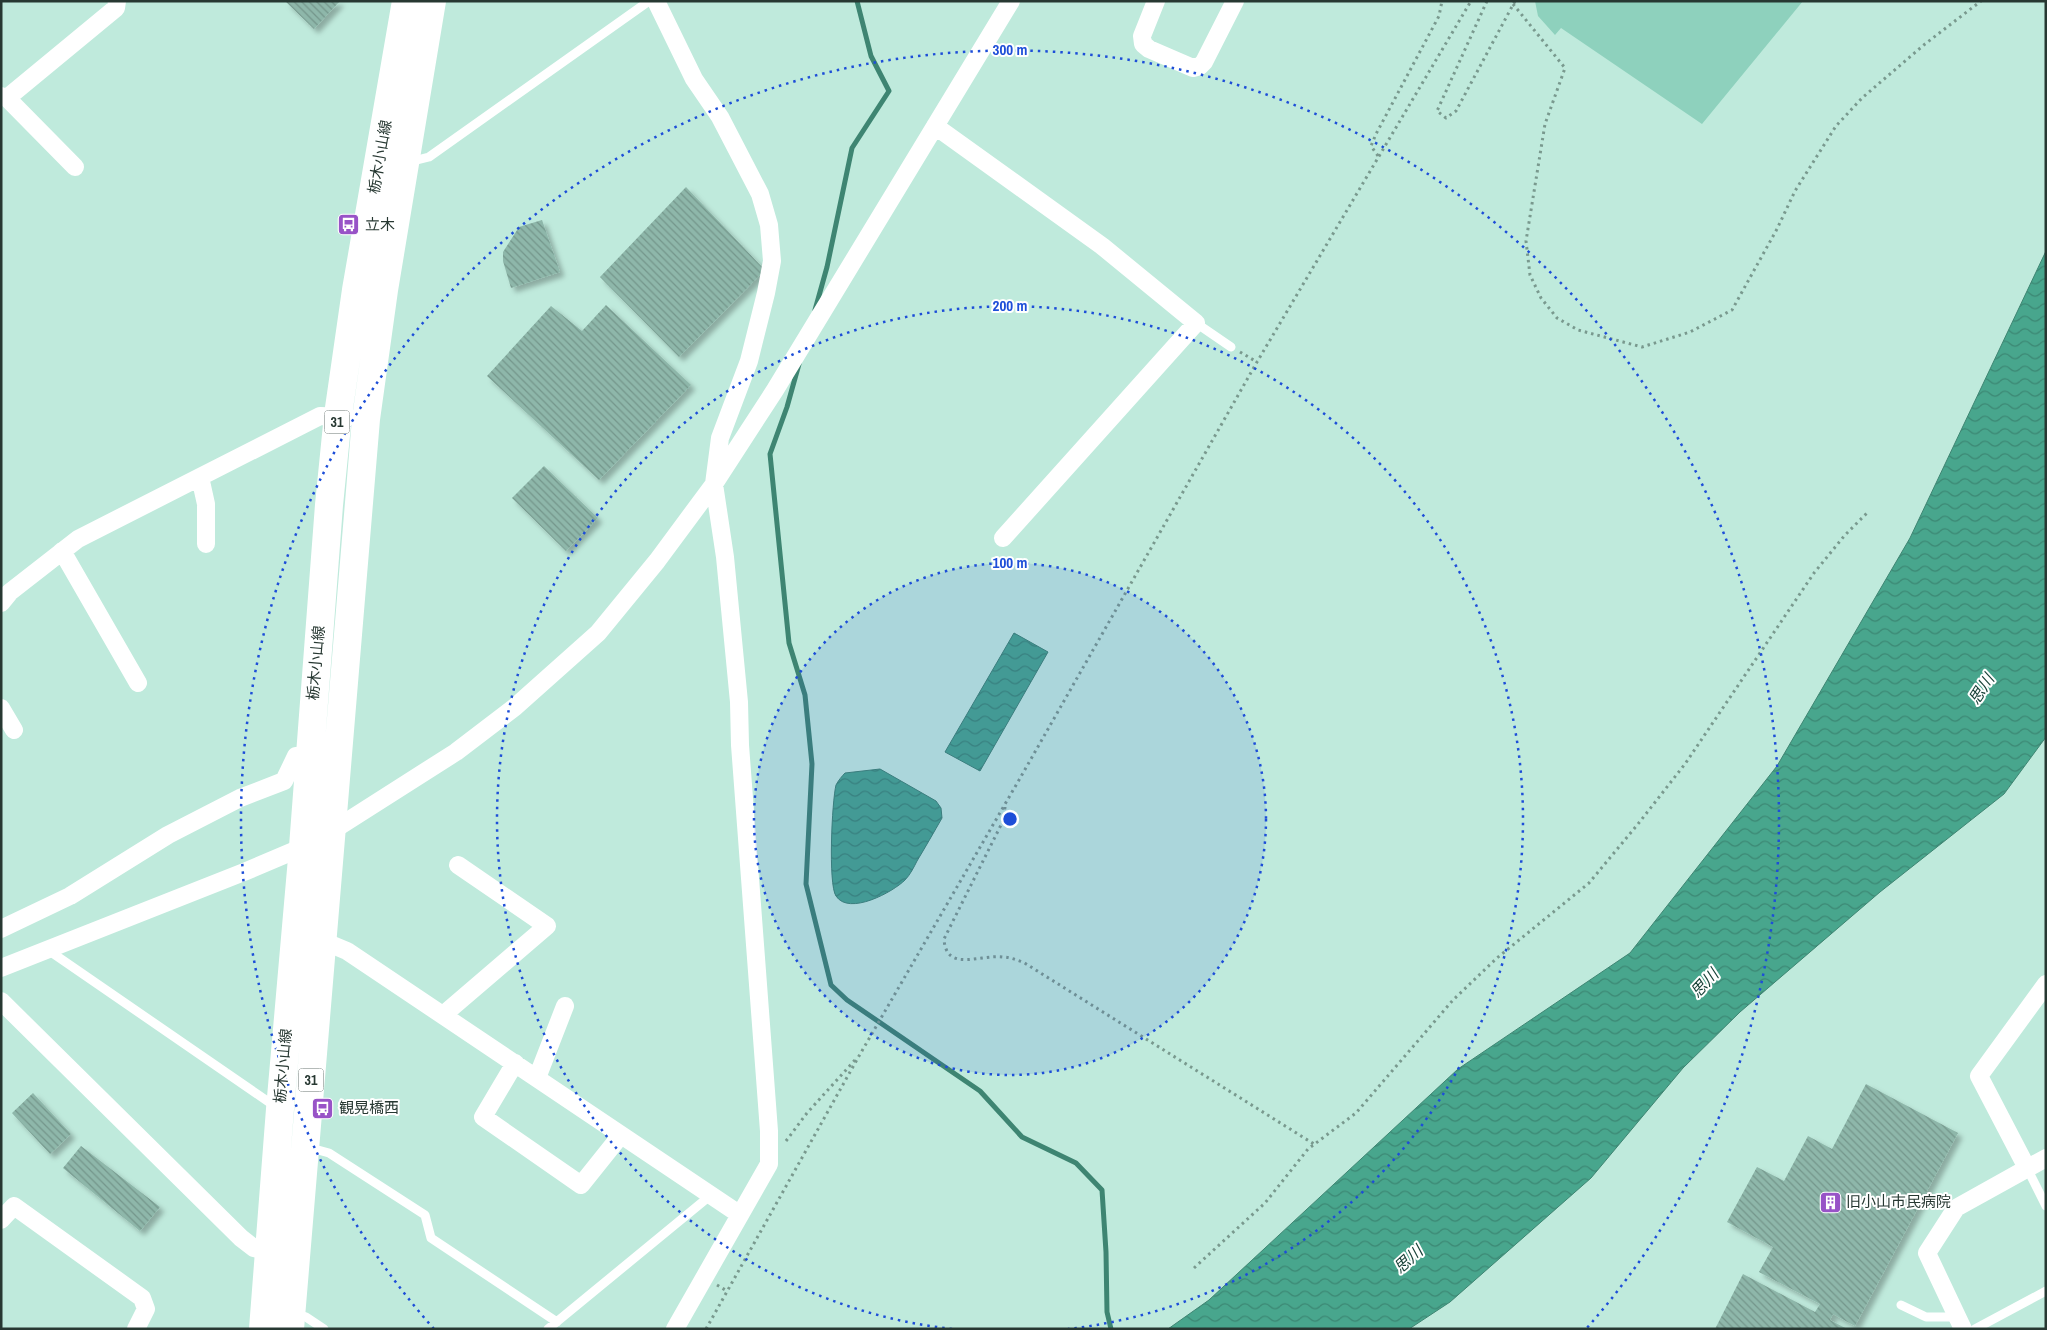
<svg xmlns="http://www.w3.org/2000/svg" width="2047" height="1330" viewBox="0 0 2047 1330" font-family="'Archivo Narrow','Noto Sans JP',sans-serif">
	<defs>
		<pattern id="water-waves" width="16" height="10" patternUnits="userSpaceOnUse" patternTransform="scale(1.25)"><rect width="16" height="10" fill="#48a68d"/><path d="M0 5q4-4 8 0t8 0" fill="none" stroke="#3c8874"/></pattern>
		<pattern id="building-back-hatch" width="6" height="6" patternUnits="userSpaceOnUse" patternTransform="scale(1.25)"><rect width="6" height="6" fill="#8eb7aa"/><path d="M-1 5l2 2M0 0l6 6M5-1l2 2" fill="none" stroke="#74968b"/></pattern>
		<filter id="shadow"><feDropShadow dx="4.5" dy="4.5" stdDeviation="2.5" flood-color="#0004"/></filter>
	</defs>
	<rect width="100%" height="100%" fill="#bfeadc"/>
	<!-- pitch -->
	<path fill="#8ed1bd" d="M1535 1H1803L1702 124 1561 28 1555 35 1538 16Z"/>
	<!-- water -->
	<path fill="url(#water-waves)" stroke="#3e8572" d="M2046 251V737L2004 794 1880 892 1740 1012 1683 1068 1591 1178 1450 1302 1409 1329H1168L1209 1300 1458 1069 1630 953 1777 766 1910 538Z
		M1014 633 1048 652 980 771 945 752Z
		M880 769 936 801 941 808 942 818C934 832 926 846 917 861 914 867 910 875 905 880 893 892 849 916 836 896 828 884 832 801 836 785 838 781 842 776 845 773Z"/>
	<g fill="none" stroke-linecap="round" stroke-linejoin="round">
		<!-- stream -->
		<path stroke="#3e8572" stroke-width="5" d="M815 310 827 267 852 148 889 91 871 56 857 1
			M799 364 787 407 770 454 789 643 805 695 812 764 806 884 831 985 847 1000 980 1091 1022 1137 1076 1163 1102 1190 1106 1252 1107 1312 1111 1329"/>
	</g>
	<!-- building -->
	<path fill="url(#building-back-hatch)" filter="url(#shadow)" d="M285 1H340L314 29Z
		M686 187 765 270 679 357 600 277Z
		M542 220 560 272 511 288 503 261V252L519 227Z
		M606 305 691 385 599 480 487 376 551 306 582 331Z
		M544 466 598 518 566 551 512 498Z
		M1866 1084 1958 1133 1855 1326 1833 1314 1830 1320 1847 1329H1715L1743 1274 1815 1312 1820 1304 1759 1272 1773 1247 1727 1222 1757 1167 1784 1181 1808 1136 1832 1149Z
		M33 1093 71 1134 50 1154 12 1113Z
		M81 1146 160 1207 140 1231 63 1168Z"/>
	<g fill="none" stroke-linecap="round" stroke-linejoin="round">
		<!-- path -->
		<path stroke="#79998e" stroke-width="3" stroke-dasharray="2.5 4" stroke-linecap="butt" d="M1487 1 1437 111 1446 118 1456 111 1463 98 1515 1
			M1513 4 1565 68 1545 124 1526 241 1530 275 1541 298 1557 318 1578 330 1642 347 1690 332 1732 310 1777 229 1795 191 1836 126 1862 98 1925 44 1981 1
			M1378 156 1371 146 1376 134 1439 16 1442 1
			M1240 352 1257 362
			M1005 807 1004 819 944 939C946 973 981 954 1003 957 1010 957 1016 960 1023 962L1314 1144
			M786 1141 807 1113 855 1060
			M1194 1268 1265 1203 1308 1149 1356 1113 1453 1000 1497 958 1589 883 1638 824 1685 764 1814 573 1845 535 1868 512
			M717 1285 727 1291
			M706 1329 859 1056 1019 780 1257 362 1471 1"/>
		<!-- service -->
		<path stroke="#fff" stroke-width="9" d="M409 162 429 157 649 1
			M1196 323 1231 347
			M48 950 276 1107
			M307 1147 329 1153 425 1215 431 1238 557 1322
			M2027 1168 2046 1206
			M1901 1305 1926 1317H1958
			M294 1313 306 1317 324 1329
			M548 1329 711 1195
			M1975 1329 2046 1291"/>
		<!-- minor -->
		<path stroke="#fff" stroke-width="18" d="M656 1 694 79 720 117 760 194 769 225 772 261 766 293 749 361 720 438 714 484 725 557 739 702 740 745 769 1131V1164L675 1329
			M1156 1 1142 36 1143 44 1149 49 1193 68 1200 66 1204 62 1235 1
			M1 96 7 98 116 8 117 1
			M7 98 75 167
			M935 126 1102 246 1196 323 1003 538
			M200 477 206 504V544
			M62 551 138 683
			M1 603 10 592 78 539 320 416 348 417
			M1 708 14 730
			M1 929 70 896 168 835 240 798 284 781 296 756 309 755
			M323 941 347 951 739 1214
			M1 968 244 872 303 847 332 831 456 752 515 707 598 633 657 561 714 484 775 390 1011 1
			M1 1001 241 1238 254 1248 269 1252
			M443 1015 547 926 458 865
			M515 1063 483 1117 581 1185 621 1135
			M537 1078 565 1006
			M2027 1168 1979 1076 2046 984
			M1 1220 14 1206 142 1298 146 1309 136 1329
			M1963 1329 1927 1253 1956 1208 2046 1158"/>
		<!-- primary -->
		<path stroke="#fff" stroke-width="28" d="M263 1329 280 1109 303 847 329 505 338 415 356 290 406 1
			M290 1329 366 419 384 290 432 1"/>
	</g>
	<!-- distance rings -->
	<circle cx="1010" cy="819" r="256" fill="#1d4ed8" fill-opacity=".12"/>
	<g fill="none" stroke="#1d4ed8" stroke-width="2.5" stroke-dasharray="2.5 5">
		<circle cx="1010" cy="819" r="256"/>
		<path d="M952 1329A513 513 0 1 1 1068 1329"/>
		<path d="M434 1329A769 769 0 1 1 1586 1329"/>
	</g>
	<!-- icons -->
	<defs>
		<symbol id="bus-square" viewBox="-11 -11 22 22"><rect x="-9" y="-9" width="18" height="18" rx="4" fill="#9853c7" stroke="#fff"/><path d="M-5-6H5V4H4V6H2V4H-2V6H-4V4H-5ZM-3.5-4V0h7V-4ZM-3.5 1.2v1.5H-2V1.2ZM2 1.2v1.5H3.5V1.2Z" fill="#fff"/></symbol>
		<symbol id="building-square" viewBox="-11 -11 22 22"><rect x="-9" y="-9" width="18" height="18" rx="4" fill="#9853c7" stroke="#fff"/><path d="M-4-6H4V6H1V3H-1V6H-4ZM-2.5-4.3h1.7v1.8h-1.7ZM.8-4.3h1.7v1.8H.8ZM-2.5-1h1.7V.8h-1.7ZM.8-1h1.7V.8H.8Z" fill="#fff"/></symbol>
	</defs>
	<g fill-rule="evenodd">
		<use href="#bus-square" x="336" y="212" width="25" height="25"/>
		<use href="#bus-square" x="310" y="1096" width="25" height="25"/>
		<use href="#building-square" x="1818" y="1190" width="25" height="25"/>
	</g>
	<g text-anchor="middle" stroke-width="4" stroke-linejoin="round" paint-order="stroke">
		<!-- shield labels -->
		<g fill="#fff" stroke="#687470" stroke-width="1">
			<rect x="324.5" y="410.5" width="25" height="23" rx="4"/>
			<rect x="298.5" y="1068.5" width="25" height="23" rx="4"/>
		</g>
		<g font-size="14" font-weight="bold" fill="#273832">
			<text x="337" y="427">31</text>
			<text x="311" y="1085">31</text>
		</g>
		<!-- street labels -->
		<g font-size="15" fill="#273832" stroke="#fff">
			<text transform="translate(380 157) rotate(-80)" y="5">栃木小山線</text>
			<text transform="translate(316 663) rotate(-85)" y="5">栃木小山線</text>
			<text transform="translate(283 1066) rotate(-85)" y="5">栃木小山線</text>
		</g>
		<!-- poi labels -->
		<g font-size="15" fill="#273832" stroke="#fff" text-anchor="start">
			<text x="365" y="230">立木</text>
			<text x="339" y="1113">観晃橋西</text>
			<text x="1846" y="1207">旧小山市民病院</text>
		</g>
		<!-- water labels -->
		<g font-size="16" font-style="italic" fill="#143e34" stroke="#fff">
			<text transform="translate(1981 689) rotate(-57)" y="6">思川</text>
			<text transform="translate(1704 983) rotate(-47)" y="6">思川</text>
			<text transform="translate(1408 1259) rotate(-42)" y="6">思川</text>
		</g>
	</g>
	<circle cx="1010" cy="819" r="8" fill="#1d4ed8" stroke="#fff" stroke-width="2.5"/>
	<g font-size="15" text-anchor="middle" font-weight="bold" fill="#1d4ed8" stroke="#fff" stroke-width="4" stroke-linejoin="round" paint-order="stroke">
		<text x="1010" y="55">300 m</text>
		<text x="1010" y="311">200 m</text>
		<text x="1010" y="568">100 m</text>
	</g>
	<!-- border -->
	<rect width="2047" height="1330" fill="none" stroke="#273832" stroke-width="5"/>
</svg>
